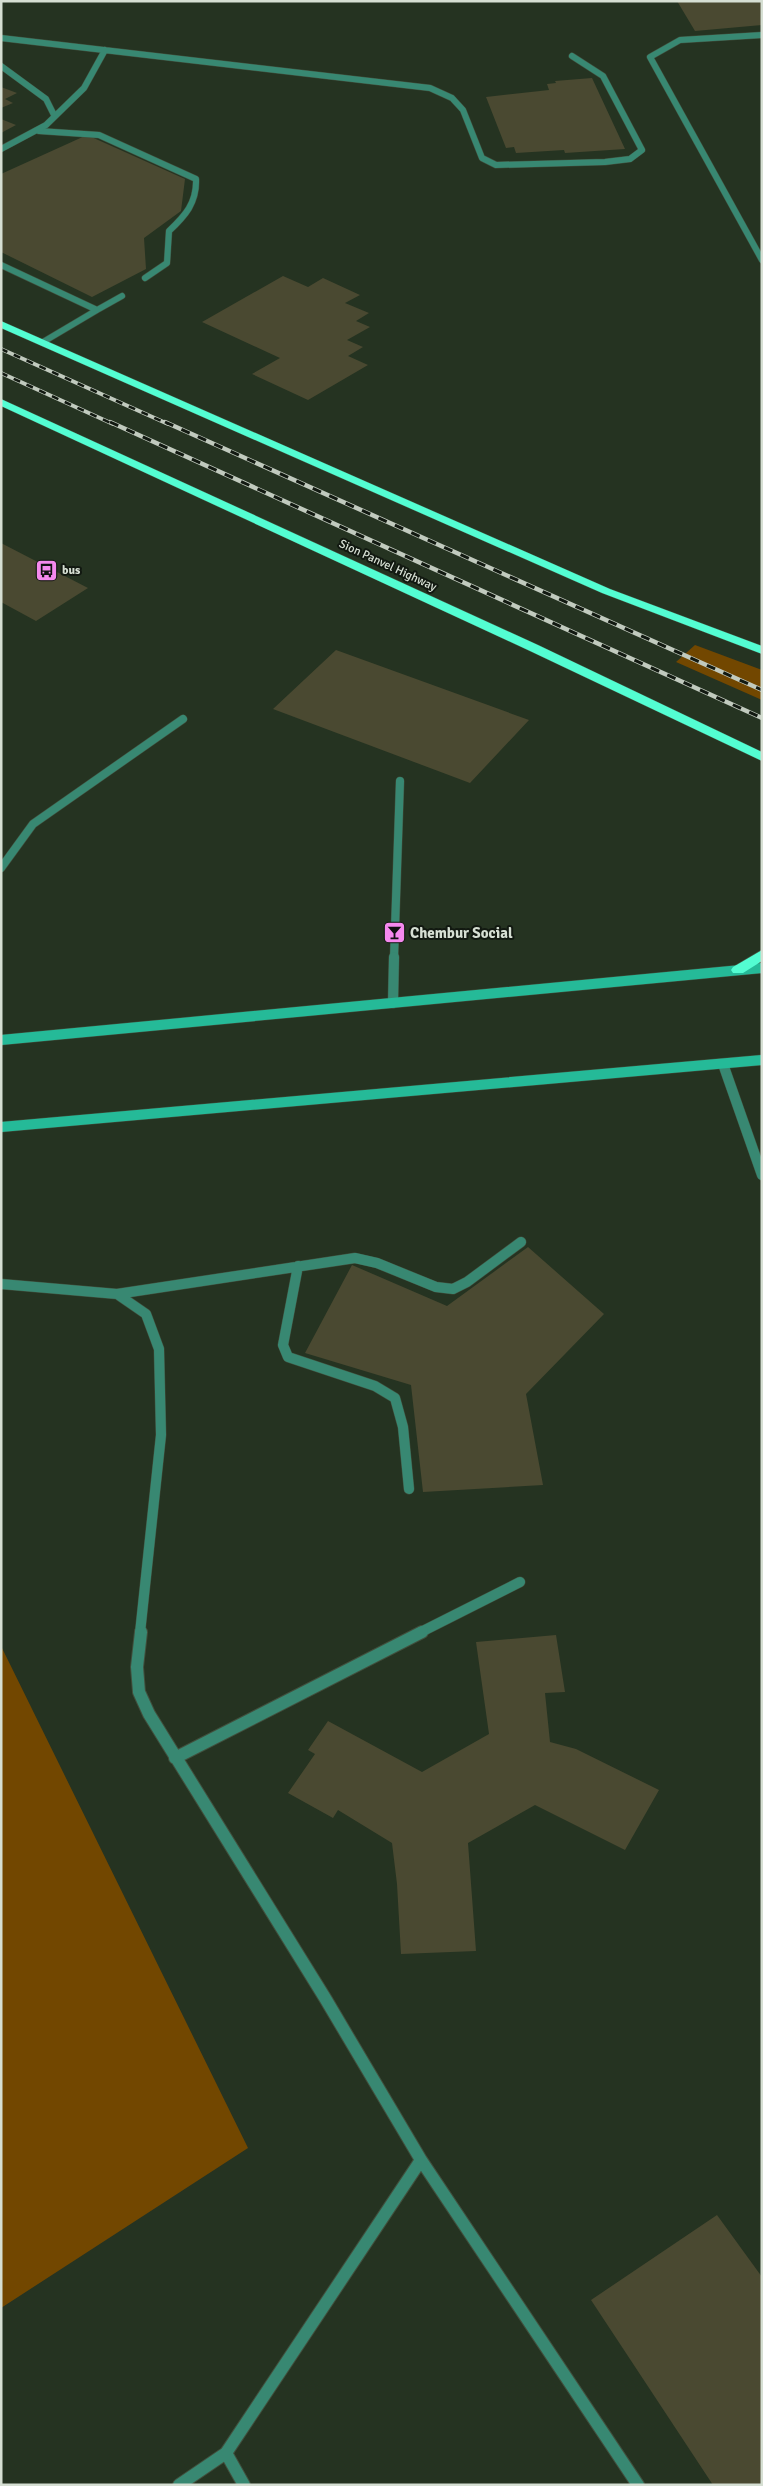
<svg xmlns="http://www.w3.org/2000/svg" width="763" height="2486" viewBox="0 0 763 2486" font-family="Signika,sans-serif">
	<rect width="100%" height="100%" fill="#253321"/>
	<!-- green -->
	<path fill="#724700" d="M695 645 762 670V700L676 662Z
		M1 1646 248 2148 1 2308Z"/>
	<!-- building -->
	<path fill="#4a4931" d="M677 1H762V25L695 31Z
		M592 78 625 149 565 153 564 150 516 153 514 147 506 148 486 97 549 90 547 84 556 83 555 81Z
		M1 87 17 93 5 99 13 103 1 108Z
		M1 119 16 125 1 133Z
		M87 135 185 179 181 211 144 238 146 269 92 297 1 252V174Z
		M283 276 308 287 323 278 360 295 345 303 369 313 356 321 370 327 347 340 363 347 348 356 368 365 308 400 252 374 280 358 202 322Z
		M1 543 88 588 36 621 1 602Z
		M336 650 529 720 470 783 273 709Z
		M528 1247 604 1314 526 1394 543 1485 423 1492 411 1385 305 1353 352 1265 447 1306Z
		M556 1635 565 1692 545 1693 550 1742 576 1749 659 1790 625 1850 535 1805 468 1843 476 1951 401 1954 397 1884 392 1843 338 1810 333 1818 288 1793 315 1754 308 1750 328 1721 422 1772 489 1734 476 1642Z
		M717 2215 762 2277V2485H713L591 2300Z"/>
	<g fill="none" stroke-linecap="round" stroke-linejoin="round">
		<defs>
			<path id="lane-far2" d="M39 131 99 135 196 179C197 203 185 216 169 231L167 263 145 278
				M1 265 97 310 43 342
				M97 310 122 296"/>
			<path id="lane-far1" d="M1 868 33 824 183 719
				M394 958 400 781"/>
			<path id="lane" d="M393 1003 394 957"/>
			<path id="street-far2" d="M762 35 680 40 650 57 762 260
				M1 38 430 88 452 98 463 110 482 158 496 165 605 162 630 159 642 150 603 76 572 56
				M1 66 46 99 54 115
				M1 149 46 125 84 88 105 50"/>
			<path id="street-far1" d="M723 1064 762 1175
				M298 1266 283 1345 288 1357 375 1386 395 1398 403 1427 409 1489
				M1 1284 117 1294 146 1314 159 1349 161 1435 140 1633
				M117 1294 355 1258 377 1263 436 1287 453 1289 467 1282 521 1242
				M419 1633 520 1582"/>
			<path id="street" d="M141 1632 137 1667 139 1692 149 1714 325 1998 421 2160 226 2453
				M175 1758 422 1632
				M421 2160 638 2485
				M179 2485 226 2453 244 2485"/>
			<path id="secondary" d="M1 1040 762 968
				M1 1127 762 1060"/>
			<path id="highway" d="M1 321 610 589 762 646V654L602 593 1 328Z
				M1 399 538 645 762 752V761L530 651 1 406Z
				M762 950V961L743 973H733L731 970 733 967Z"/>
		</defs>
		<!-- lane-far2 casing -->
		<use href="#lane-far2" stroke="#414f3d" stroke-width="7"/>
		<!-- lane-far1 casing -->
		<use href="#lane-far1" stroke="#414f3d" stroke-width="9"/>
		<!-- lane casing -->
		<use href="#lane" stroke="#414f3d" stroke-width="11"/>
		<!-- street-far2 casing -->
		<use href="#street-far2" stroke="#414f3d" stroke-width="7"/>
		<!-- street-far1 casing -->
		<use href="#street-far1" stroke="#414f3d" stroke-width="11"/>
		<!-- street casing -->
		<use href="#street" stroke="#414f3d" stroke-width="14"/>
		<!-- secondary casing -->
		<use href="#secondary" stroke="#414f3d" stroke-width="11"/>
		<!-- highway casing -->
		<use href="#highway" stroke="#414f3d" stroke-width="1"/>
		<!-- lane-far2 -->
		<use href="#lane-far2" stroke="#388872" stroke-width="6"/>
		<!-- lane-far1 -->
		<use href="#lane-far1" stroke="#388872" stroke-width="8"/>
		<!-- lane -->
		<use href="#lane" stroke="#388872" stroke-width="10"/>
		<!-- street-far2 -->
		<use href="#street-far2" stroke="#388872" stroke-width="6"/>
		<!-- street-far1 -->
		<use href="#street-far1" stroke="#388872" stroke-width="10"/>
		<!-- street -->
		<use href="#street" stroke="#388872" stroke-width="12"/>
		<!-- secondary -->
		<use href="#secondary" stroke="#25ba98" stroke-width="10"/>
		<!-- highway -->
		<use href="#highway" fill="#53fdd2" fill-rule="evenodd"/>
		<defs>
			<path id="rail-far1" d="M1 349 168 424
				M1 373 113 424"/>
			<path id="rail" d="M110 422 762 718
				M165 422 762 690"/>
		</defs>
		<!-- rail-far1 casing -->
		<use href="#rail-far1" stroke="#c1cabe" stroke-width="4"/>
		<!-- rail casing -->
		<use href="#rail" stroke="#c1cabe" stroke-width="4.5"/>
		<!-- rail-far1 -->
		<use href="#rail-far1" stroke="#121911" stroke-width="2.5" stroke-dasharray="7" stroke-linecap="butt"/>
		<!-- rail -->
		<use href="#rail" stroke="#121911" stroke-width="3" stroke-dasharray="9" stroke-linecap="butt"/>
	</g>
	<!-- icons -->
	<defs>
		<symbol id="bus-square" viewBox="-11 -11 22 22"><rect x="-9" y="-9" width="18" height="18" rx="4" fill="#f589ee" stroke="#121911"/><path d="M-5-6H5V4H4V6H2V4H-2V6H-4V4H-5ZM-3.5-4V0h7V-4ZM-3.5 1.2v1.5H-2V1.2ZM2 1.2v1.5H3.5V1.2Z" fill="#111"/></symbol>
		<symbol id="bar-square" viewBox="-11 -11 22 22"><rect x="-9" y="-9" width="18" height="18" rx="4" fill="#f589ee" stroke="#121911"/><path d="M-6-5H6L.8 .8V4.5H3.5V6h-7V4.5H-.8V.8Z" fill="#111"/></symbol>
	</defs>
	<g fill-rule="evenodd">
		<use href="#bus-square" x="34" y="558" width="25" height="25"/>
		<use href="#bar-square" x="382" y="920" width="25" height="25"/>
	</g>
	<g text-anchor="middle" stroke-width="4" stroke-linejoin="round" paint-order="stroke">
		<!-- far-street labels -->
		<g font-size="12" fill="#d6dfd3" stroke="#121911">
			<text transform="translate(388 565) rotate(25)" y="4">Sion Panvel Highway</text>
		</g>
		<!-- far-poi labels -->
		<g font-size="12" font-weight="bold" fill="#d6dfd3" stroke="#121911" text-anchor="start">
			<text x="62" y="574">bus</text>
		</g>
		<!-- poi labels -->
		<g font-size="15" font-weight="bold" fill="#d6dfd3" stroke="#121911" text-anchor="start">
			<text x="410" y="938">Chembur Social</text>
		</g>
	</g>
	<!-- border -->
	<rect width="763" height="2486" fill="none" stroke="#d6dfd3" stroke-width="5"/>
</svg>
